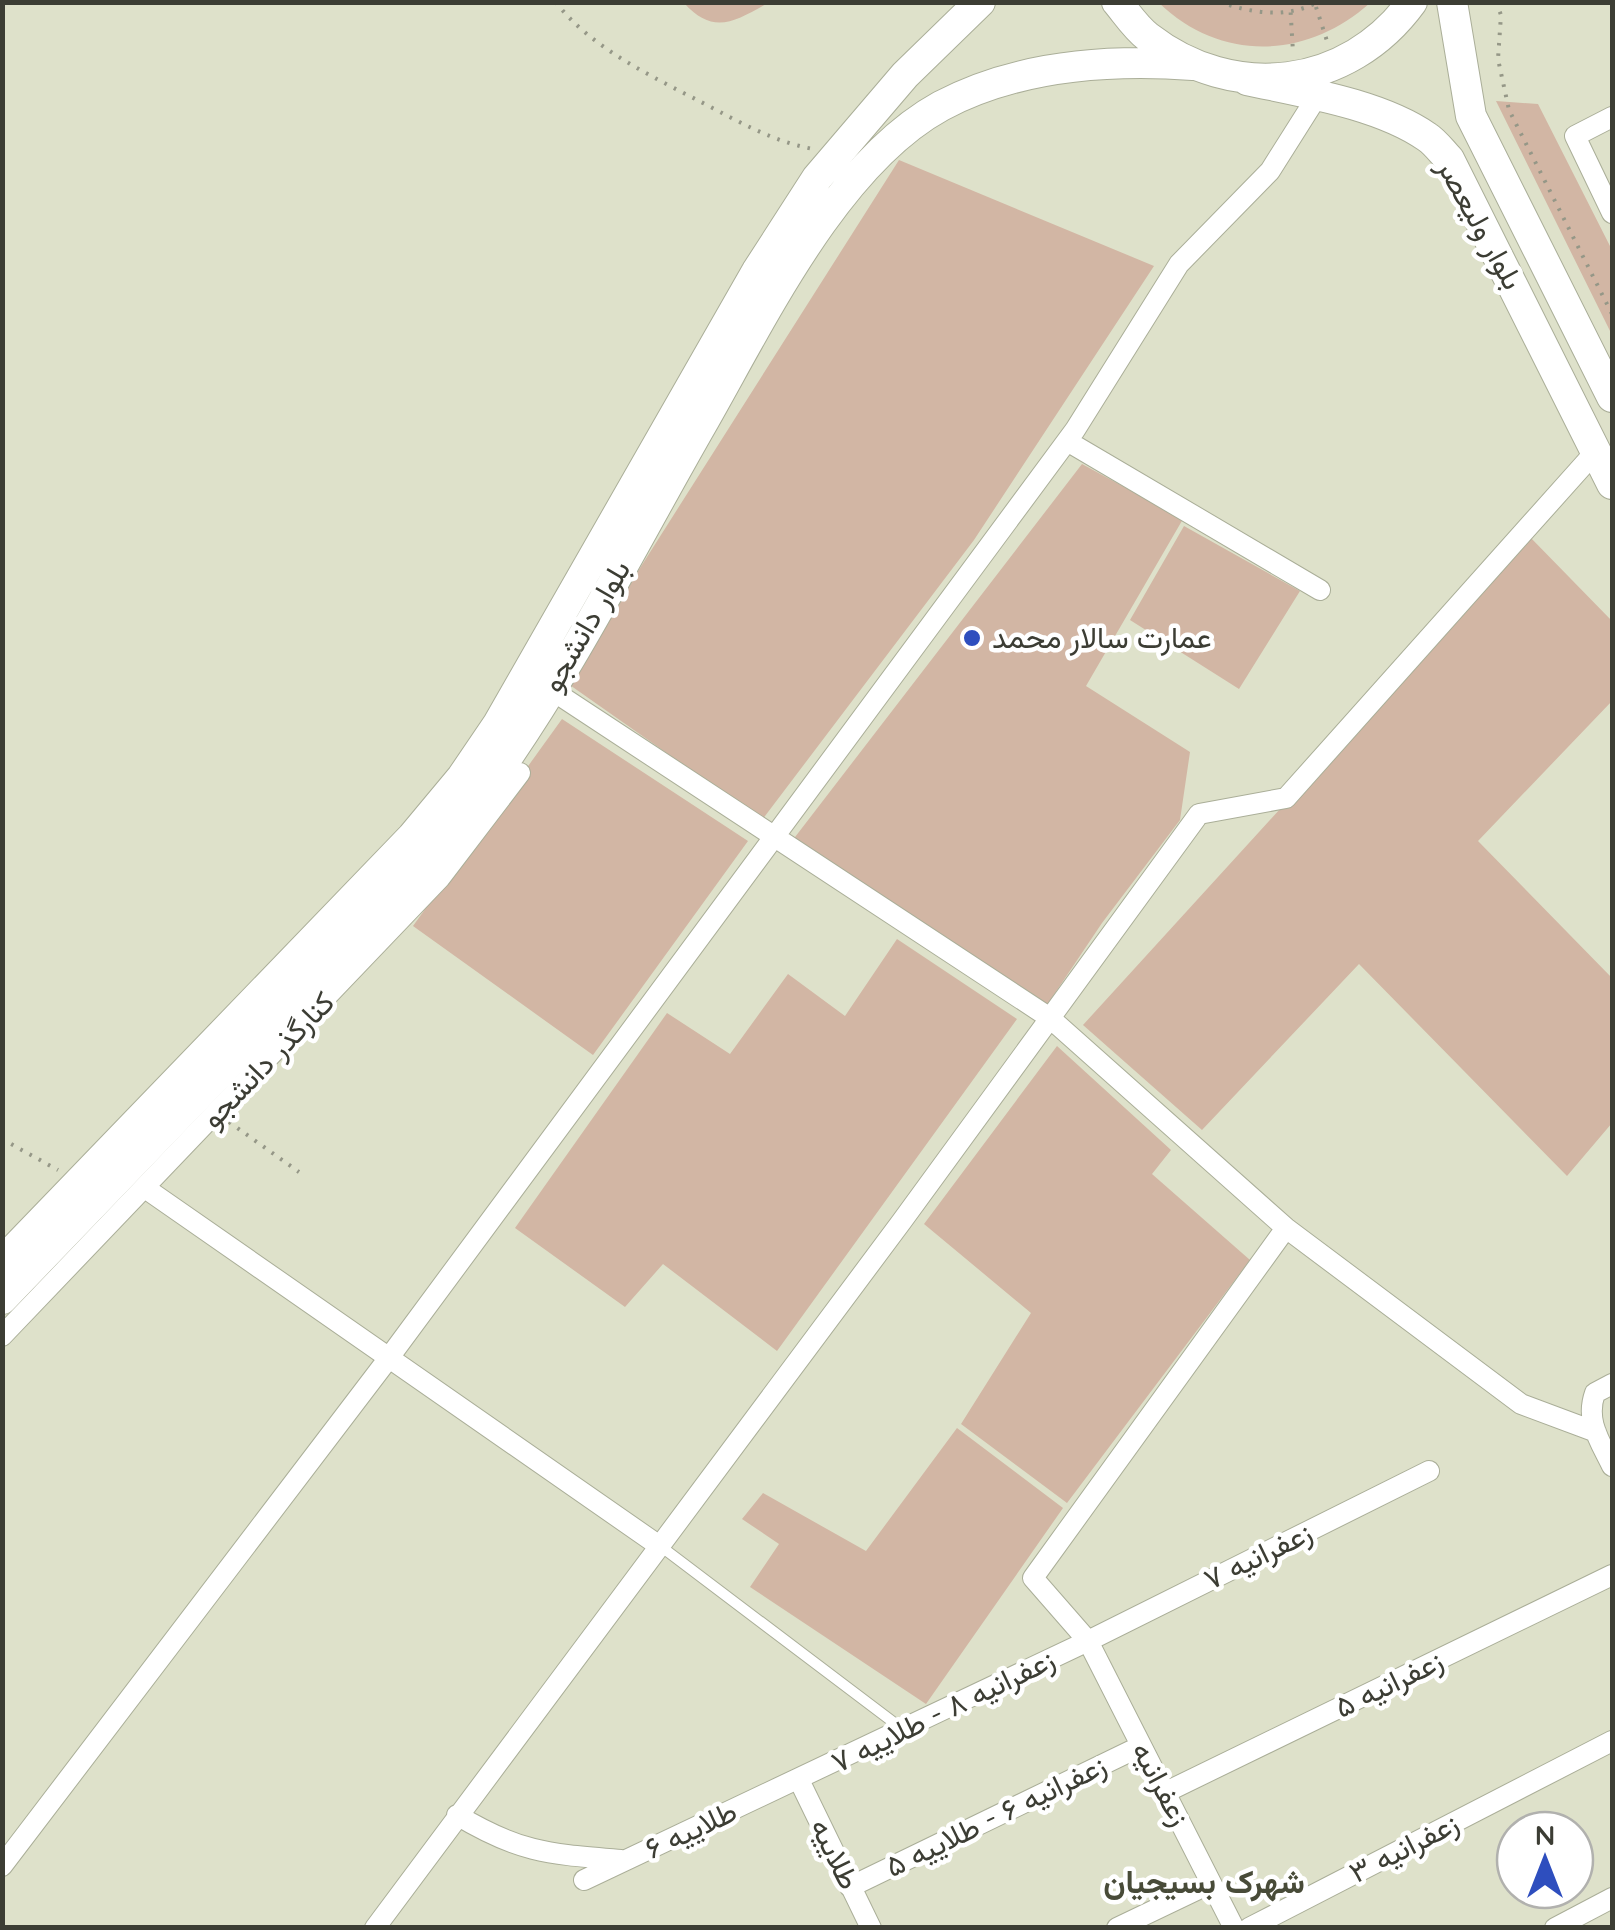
<svg xmlns="http://www.w3.org/2000/svg" width="1615" height="1930" viewBox="0 0 1615 1930" font-family="Quicksand,Vazirmatn,sans-serif">
	<rect width="100%" height="100%" fill="#dee1ca"/>
	<!-- green -->
	<path fill="#d2b6a4" d="M684 3H768C735 21 714 36 684 3Z
		M1159 3H1370C1307 59 1222 63 1159 3Z
		M1496 101 1538 104 1612 250V335Z
		M899 160 1154 266 974 540 762 820 567 683Z
		M1082 464 1183 519 1086 686 1190 752 1180 820 1102 923 1047 1005 792 841Z
		M1184 526 1300 591 1239 689 1130 620Z
		M1529 536 1612 621V701L1478 841 1612 978V1123L1567 1176 1359 964 1202 1130 1083 1025Z
		M562 719 748 841 593 1055 413 926Z
		M897 939 1017 1019 777 1351 663 1264 625 1307 515 1228 667 1013 730 1054 788 974 845 1016Z
		M1057 1046 1171 1150 1152 1174 1250 1260 1067 1503 961 1424 1031 1313 924 1224Z
		M957 1428 1063 1508 926 1704 750 1587 779 1544 742 1519 763 1493 866 1551Z"/>
	<g fill="none" stroke-linecap="round" stroke-linejoin="round">
		<defs>
			<path id="lane" d="M659 1545 901 1728"/>
			<path id="street" d="M1612 117 1575 136 1612 213
				M1067 441 1320 590
				M550 689 1050 1018 1286 1228 1521 1404 1596 1432
				M145 1188 658 1545
				M2 1336 440 878 520 773
				M1612 1384 1595 1393C1585 1421 1600 1441 1612 1466
				M799 1780 871 1928
				M1166 1792 1612 1575
				M457 1815C520 1853 549 1854 621 1860
				M2 1866 388 1359 1075 430 1179 264 1270 171 1318 95
				M584 1880 1088 1641 1429 1471
				M850 1887 1141 1746
				M375 1928 902 1221 1199 814 1286 798 1596 451
				M1117 1928 1211 1883
				M1234 1928 1088 1641 1033 1578 1286 1228
				M1249 1928 1612 1741
				M1555 1928 1612 1898"/>
			<path id="secondary" d="M1117 2C1127 14 1136 28 1148 37 1233 103 1348 90 1412 2
				M1452 2 1471 116 1612 397
				M1247 80C1302 92 1380 104 1427 137 1435 142 1442 152 1449 159L1612 484
				M2 1262 412 837 462 777 498 724 757 271 817 178 905 75 980 2
				M2 1299 427 858C446 835 468 813 485 789 568 675 632 546 702 424 761 321 835 164 941 106 1016 66 1109 59 1193 65"/>
		</defs>
		<!-- lane casing -->
		<use href="#lane" stroke="#aaae98" stroke-width="12"/>
		<!-- street casing -->
		<use href="#street" stroke="#aaae98" stroke-width="22"/>
		<!-- secondary casing -->
		<use href="#secondary" stroke="#aaae98" stroke-width="32"/>
		<!-- path -->
		<path stroke="#959787" stroke-width="4" stroke-dasharray="2.5 8" stroke-linecap="butt" d="M556 2C589 47 653 77 701 102 738 121 771 141 813 149
			M1219 2C1253 13 1285 19 1318 2
			M1290 2 1293 52
			M1496 2 1501 15 1498 59 1509 110 1612 314
			M1316 7 1327 41
			M229 1122 299 1172
			M2 1139 58 1170"/>
		<!-- lane -->
		<use href="#lane" stroke="#fff" stroke-width="10"/>
		<!-- street -->
		<use href="#street" stroke="#fff" stroke-width="20"/>
		<!-- secondary -->
		<use href="#secondary" stroke="#fff" stroke-width="30"/>
	</g>
	<!-- markers -->
	<circle fill="#2e4ebe" stroke="#fff" stroke-width="4" cx="972" cy="638" r="10"/>
	<g text-anchor="middle" stroke-width="9" stroke-linejoin="round" paint-order="stroke">
		<!-- street labels -->
		<g font-size="30" fill="#3c3d34" stroke="#fff">
			<text transform="translate(1480 224) rotate(61)" y="10">بلوار ولیعصر</text>
			<text transform="translate(586 626) rotate(-60)" y="10">بلوار دانشجو</text>
			<text transform="translate(268 1060) rotate(-46)" y="10">کنارگذر دانشجو</text>
			<text transform="translate(1258 1556) rotate(-26)" y="10">زعفرانیه ۷</text>
			<text transform="translate(1389 1684) rotate(-26)" y="10">زعفرانیه ۵</text>
			<text transform="translate(943 1711) rotate(-26)" y="10">زعفرانیه ۸ - طلاییه ۷</text>
			<text transform="translate(1161 1784) rotate(62)" y="10">زعفرانیه</text>
			<text transform="translate(996 1816) rotate(-26)" y="10">زعفرانیه ۶ - طلاییه ۵</text>
			<text transform="translate(691 1830) rotate(-25)" y="10">طلاییه ۶</text>
			<text transform="translate(1404 1848) rotate(-27)" y="10">زعفرانیه ۳</text>
			<text transform="translate(835 1854) rotate(64)" y="10">طلاییه</text>
		</g>
		<!-- poi labels -->
		<g font-size="30" fill="#3c3d34" stroke="#fff" text-anchor="start">
			<text x="992" y="648">عمارت سالار محمد</text>
		</g>
		<!-- neighbourhood labels -->
		<g font-size="32" font-weight="bold" fill="#484b38" stroke="#fff">
			<text x="1204" y="1893">شهرک بسیجیان</text>
		</g>
	</g>
	<!-- border -->
	<rect width="1615" height="1930" fill="none" stroke="#3c3d34" stroke-width="10"/>
	<!-- north arrow -->
	<g transform="translate(1545 1860)"><circle r="48" fill="#ffffff" stroke="#b1b1ae" stroke-width="2.5"/>
	<path d="M0-8L18 38L0 25L-18 38Z" fill="#2e4ebe"/>
	<text y="-15" font-size="28" font-weight="bold" text-anchor="middle" fill="#3c3d34">N</text>
	</g>
</svg>
